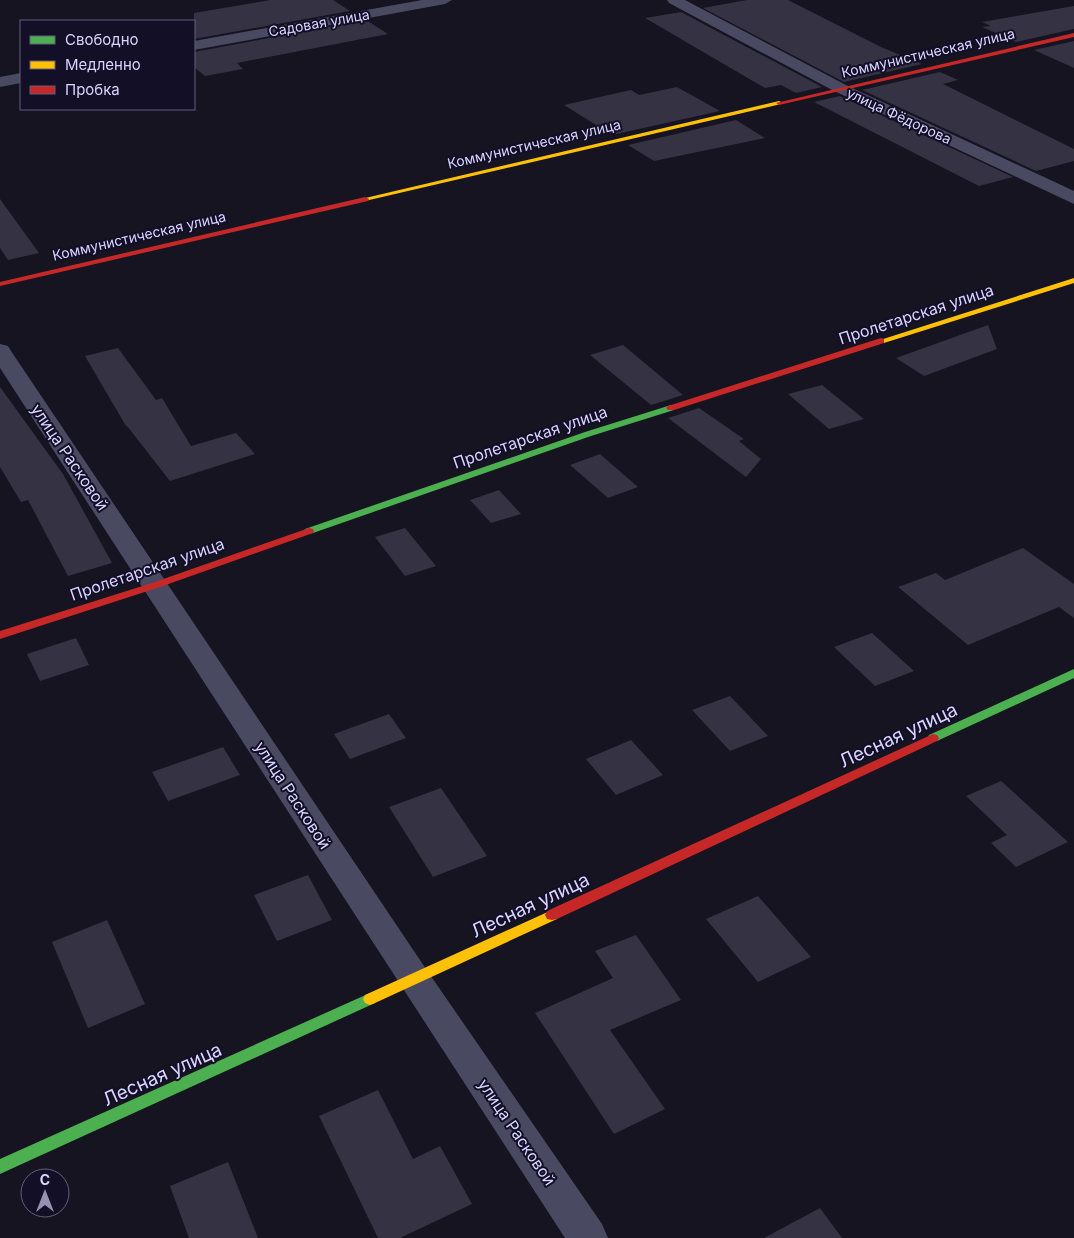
<svg xmlns="http://www.w3.org/2000/svg" width="1074" height="1238" viewBox="0 0 1074 1238" font-family="Inter,sans-serif">
	<rect width="100%" height="100%" fill="#161421"/>
	<!-- building -->
	<path fill="#343243" d="M270 0H333L350 11 194 39V13Z
		M747 0H788L881 47 922 64 844 82 703 8Z
		M1074 6V29L1016 42 982 27 991 26 982 22Z
		M681 12 822 87 796 93 781 85 765 88 645 18Z
		M366 20 388 34 237 63 243 69 205 76 194 67V52Z
		M1074 41V68L1034 50Z
		M940 72 958 80 943 84 1074 149V161L1036 171 862 90Z
		M677 87 720 111 612 135 564 105 631 90 639 95Z
		M840 96 1013 177 979 186 814 102Z
		M736 120 765 138 654 161 628 145Z
		M0 199 39 253 8 260 0 248Z
		M988 325 997 349 924 376 896 358Z
		M623 345 683 395 651 405 590 355Z
		M118 348 156 400 162 398 191 446 236 433 255 454 170 481 127 426H126L85 356Z
		M822 385 864 419 829 429 788 394Z
		M0 387 63 474 112 563 68 576 28 500 21 502 0 467Z
		M699 408 744 439 739 441 761 459 746 477 668 418Z
		M600 454 638 487 608 498 570 465Z
		M499 490 521 514 491 523 470 500Z
		M405 528 436 566 405 576 375 537Z
		M1023 548 1074 584V618L1059 607 968 645 898 587 936 573 945 580Z
		M872 633 914 671 875 686 834 647Z
		M76 638 89 665 40 681 27 654Z
		M730 696 768 736 730 751 692 710Z
		M389 714 406 738 350 759 334 734Z
		M631 740 663 775 616 795 586 759Z
		M223 747 240 775 168 801 152 772Z
		M1001 781 1009 788 1068 842 1016 867 991 843 1007 835 966 796Z
		M441 788 487 856 433 877 389 807Z
		M308 875 332 920 277 941 254 895Z
		M758 896 811 957 758 982 706 919Z
		M107 920 145 1004 88 1028 52 942Z
		M636 935 681 1000 610 1030 665 1109 614 1134 535 1013 613 978 595 951Z
		M378 1090 413 1159 440 1146 472 1204 400 1238H378L319 1116Z
		M228 1162 258 1238H189L170 1186Z
		M820 1208 842 1238H764Z"/>
	<g fill="none" stroke-linecap="round" stroke-linejoin="round">
		<!-- street -->
		<path fill="#4a4962" fill-rule="evenodd" d="M422 0H452L445 4 194 50V41Z
			M667 0H685L846 85 1074 191V204L834 91 669 3Z
			M21 73V83L0 87V77Z
			M0 344 8 346 11 351 426 969 602 1224 608 1238H565L0 368Z"/>
		<!-- fast -->
		<path fill="#4caf50" fill-rule="evenodd" d="M671 405 674 406V410L591 436 313 533 309 534 304 531 305 529 585 432Z
			M1074 669V678L937 741H929L927 738 929 735Z
			M370 993 375 995 377 999 375 1003 0 1174V1159Z"/>
		<!-- slow -->
		<path fill="#ffc107" fill-rule="evenodd" d="M779 101 781 102V104L365 201 361 199Z
			M1074 278V283L884 343H878L877 341Z
			M552 910 557 911 559 915 557 919 375 1003 370 1005 365 1003 363 999 365 995Z"/>
		<!-- jam -->
		<path fill="#c62828" fill-rule="evenodd" d="M1074 33V37L779 105 776 103Z
			M365 197 369 199 368 201 0 286V282Z
			M881 338 884 339V343L674 410H668L666 408 668 406Z
			M309 528 313 529 314 531 313 533 160 587 0 639V631L152 583Z
			M933 734 937 735 939 738 937 741 557 919 552 920 547 919 545 915 547 911Z"/>
	</g>
	<g text-anchor="middle" stroke-width="4" stroke-linejoin="round" paint-order="stroke">
		<!-- far-street labels -->
		<g font-size="14" fill="#d9d4ff" stroke="#130f26">
			<text transform="translate(319 23) rotate(-10)" y="5">Садовая улица</text>
			<text transform="translate(928 53) rotate(-13)" y="5">Коммунистическая улица</text>
			<text transform="translate(899 116) rotate(25)" y="5">улица Фёдорова</text>
			<text transform="translate(534 144) rotate(-13)" y="5">Коммунистическая улица</text>
			<text transform="translate(139 236) rotate(-13)" y="5">Коммунистическая улица</text>
		</g>
		<!-- street labels -->
		<g font-size="16" fill="#d9d4ff" stroke="#130f26">
			<text transform="translate(916 314) rotate(-18)" y="6">Пролетарская улица</text>
			<text transform="translate(530 437) rotate(-19)" y="6">Пролетарская улица</text>
			<text transform="translate(70 457) rotate(56)" y="6">улица Расковой</text>
			<text transform="translate(147 569) rotate(-19)" y="6">Пролетарская улица</text>
			<text transform="translate(293 795) rotate(57)" y="6">улица Расковой</text>
			<text transform="translate(517 1132) rotate(56)" y="6">улица Расковой</text>
		</g>
		<!-- near-street labels -->
		<g font-size="19" fill="#d9d4ff" stroke="#130f26">
			<text transform="translate(898 735) rotate(-25)" y="7">Лесная улица</text>
			<text transform="translate(530 905) rotate(-25)" y="7">Лесная улица</text>
			<text transform="translate(162 1074) rotate(-24)" y="7">Лесная улица</text>
		</g>
	</g>
	<!-- legend -->
	<rect x="20" y="20" width="175" height="90" fill="#130f26" stroke="#625e7d"/>
	<rect x="30" y="36" width="25" height="8" fill="#4caf50" stroke="#625e7d"/>
	<text x="65" y="45" font-size="15" fill="#d9d4ff">Свободно</text>
	<rect x="30" y="61" width="25" height="8" fill="#ffc107" stroke="#625e7d"/>
	<text x="65" y="70" font-size="15" fill="#d9d4ff">Медленно</text>
	<rect x="30" y="86" width="25" height="8" fill="#c62828" stroke="#625e7d"/>
	<text x="65" y="95" font-size="15" fill="#d9d4ff">Пробка</text>
	<!-- north arrow -->
	<g transform="translate(45 1193)"><circle r="24" fill="#130f26" stroke="#625e7d"/>
	<path d="M0-4L9 19L0 12L-9 19Z" fill="#9591b1"/>
	<text y="-8" font-size="14" font-weight="bold" text-anchor="middle" fill="#d9d4ff">С</text>
	</g>
</svg>
